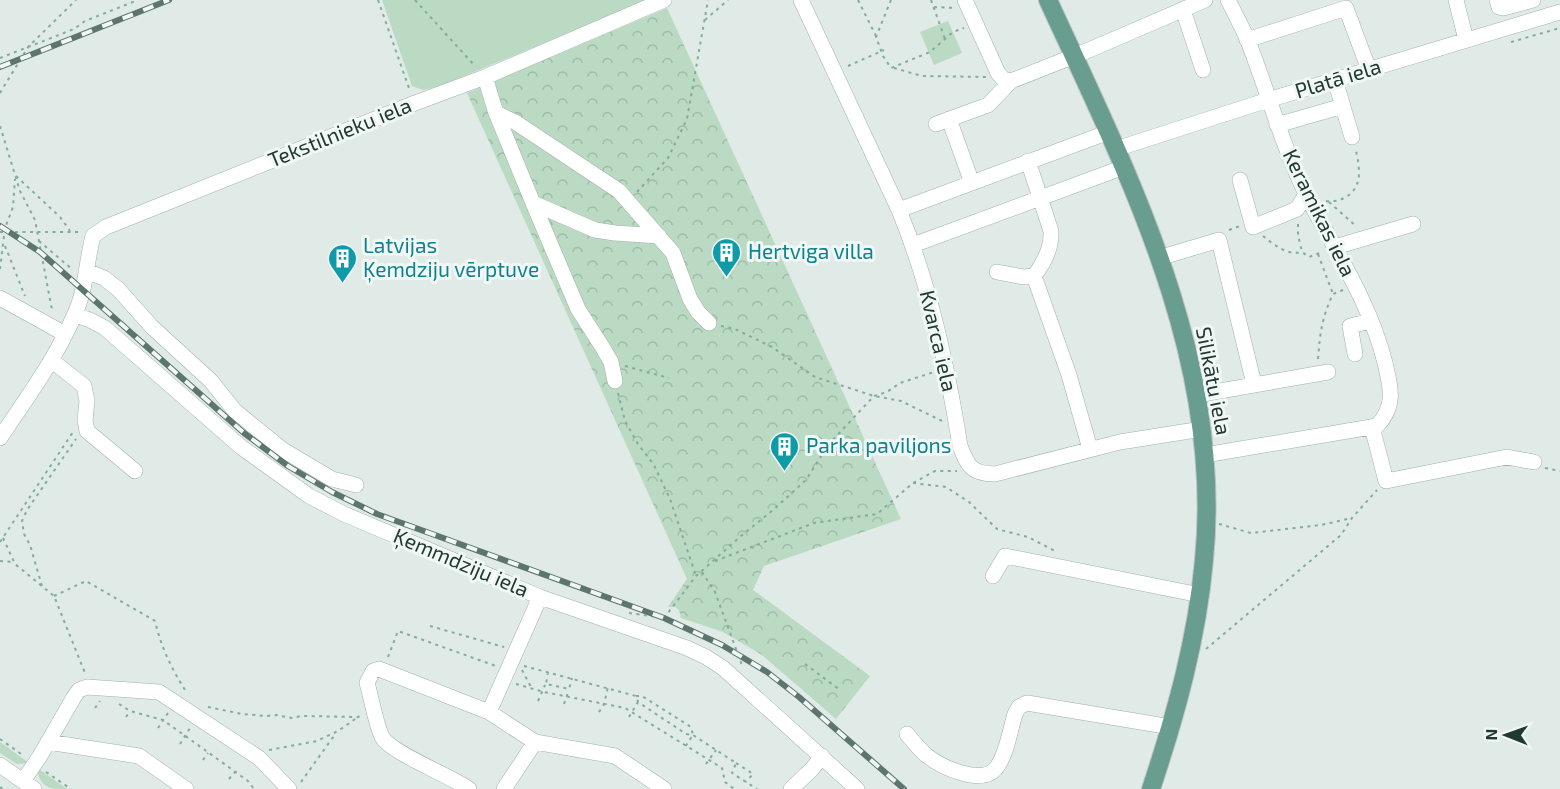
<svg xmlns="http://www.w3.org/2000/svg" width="1560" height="789" viewBox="0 0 1560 789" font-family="'Exo 2',sans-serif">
	<defs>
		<pattern id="forest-crowns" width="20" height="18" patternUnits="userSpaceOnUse" patternTransform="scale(1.5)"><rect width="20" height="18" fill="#badac3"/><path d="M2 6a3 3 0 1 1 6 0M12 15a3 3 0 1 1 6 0" fill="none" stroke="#a0bca8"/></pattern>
	</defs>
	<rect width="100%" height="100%" fill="#e0eae6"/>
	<!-- grass -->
	<path fill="#badac3" d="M382 0H648L440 86 423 90 412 86Z
		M948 21 962 53 934 65 920 32Z
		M0 742 29 763 17 764 0 753Z
		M39 769 67 789C52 789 43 789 38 774Z"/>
	<!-- forest -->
	<path fill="url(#forest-crowns)" d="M667 8 901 519 764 566 753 590 870 676 836 719 762 655 723 632 681 618 679 610 675 607H668L687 579 467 93Z"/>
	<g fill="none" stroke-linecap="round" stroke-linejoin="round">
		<defs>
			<path id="minor" d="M801 0 899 210C930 286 947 365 960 446 968 466 971 474 995 474L1120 442 1202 429
				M965 0 998 73 1004 80 1011 81 1082 53 1205 0
				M1456 0 1466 40
				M1497 0 1499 7 1503 8 1533 0
				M1183 10 1203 70
				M1247 40 1346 8 1369 70
				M485 77 496 113 533 203 595 230 615 233 659 236
				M1335 80 1352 137
				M496 113 515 122 619 191 673 253 690 299 698 312 709 323
				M949 119 972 183
				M936 124 988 105 1011 81
				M1277 125 1343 106
				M1116 149 1268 100 1560 12
				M1028 161 1051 231C1052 248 1044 263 1034 276
				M1240 180 1253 227 1297 209 1306 194
				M533 203 578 309 603 348 611 362 615 381
				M899 210 1109 132
				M913 245 1124 167
				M1335 247 1413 224
				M1159 258 1219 240 1254 384
				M86 271 104 278 118 289 152 327 211 381 235 411 283 450 332 479 356 485
				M997 272 1024 277 1034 276 1069 375 1090 449
				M0 298 65 334
				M75 315 90 320 105 328 241 447 309 496 344 514 540 597 687 648 706 657 723 668 857 789
				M1355 354 1350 326 1371 321
				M51 360 84 386 87 401 85 420 87 431 135 471
				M1197 395 1328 372
				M1372 427 1386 481 1507 457 1534 462
				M0 438C26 399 55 360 74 316 86 291 86 263 93 236L106 227 415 103 485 77 664 0
				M1205 455 1377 426C1396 406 1391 388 1385 363 1370 302 1334 249 1306 194 1282 145 1268 92 1248 41 1242 27 1235 14 1228 0
				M993 576 1005 556 1200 595
				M540 597 489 712 535 742 615 756 664 789
				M907 734C913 741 919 749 926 755 941 767 983 787 997 767 1007 753 1010 730 1015 714L1019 707 1027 703 1171 727
				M48 742 139 756 186 789
				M0 765 34 789
				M23 781 40 756 74 697 79 690 87 687 159 692 259 758 289 789
				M469 789C451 776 391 753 382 737 375 721 372 700 367 683L373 671 379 669 489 712
				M504 789 535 742
				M791 789 812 769 822 756"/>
			<path id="major" d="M1048 0C1129 176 1224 360 1204 560 1197 639 1176 714 1151 789"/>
		</defs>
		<!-- minor casing -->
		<use href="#minor" stroke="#a3b1ad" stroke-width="16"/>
		<!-- major casing -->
		<use href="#major" stroke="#bdc4c2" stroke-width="20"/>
		<!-- path -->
		<path stroke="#83ac9e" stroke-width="2" stroke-dasharray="3 4.5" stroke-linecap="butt" d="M378 0 410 91
			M415 0 475 66
			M858 0 876 36
			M891 0 876 37 883 56 891 68 930 52 953 32 964 28
			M931 0 945 39
			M934 7 955 8
			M705 20 728 0
			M1511 42 1560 28
			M0 58 74 29 85 21 138 0
			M848 66 884 50
			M894 68 922 76 986 77
			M0 93 28 47 76 0
			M0 126 20 191 35 220 52 310
			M16 176 60 217 70 231
			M637 192 668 158 687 119 708 0
			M1326 201C1338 203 1353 196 1357 184 1361 176 1358 159 1356 151
			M1329 202 1356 226
			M1298 224V235L1302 252 1309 257 1322 252
			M1229 230 1240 226
			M0 232H82
			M1263 236C1274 245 1288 256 1302 252
			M39 241 73 270
			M5 246 25 296
			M1318 254 1333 294
			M0 269 5 228 13 207 15 179
			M721 326 735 329 772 347 815 377 874 396 901 401 942 421
			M1318 359C1320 333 1322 317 1333 294L1343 290
			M625 366 669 378
			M618 393 625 421 638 444 654 465 670 499 696 576
			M1545 468 1560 471
			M913 483 946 487 969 502 997 529 1028 537 1055 551
			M1219 524 1251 533 1321 525 1352 518
			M3 538 15 564 54 596 85 673
			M0 542 73 432
			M0 561 14 562
			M715 561 814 523 877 514 913 483 935 471H957
			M702 572 715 592 743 668
			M42 586 30 545 24 534 22 521 27 510 76 439
			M54 596 86 581 155 621C161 647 172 670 187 693
			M629 613 664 618
			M664 618 696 576 741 536 773 510 806 480 828 445 874 396 887 392 900 383 934 372
			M430 626 504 647
			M1206 649 1341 535 1352 518 1377 490
			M388 657 398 631 496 666
			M805 664 840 690
			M524 666 636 696 638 702 686 734 693 735 736 763 732 773 757 789
			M522 670 532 689
			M548 672 546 684 569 689 572 678
			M516 684 544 692 625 708 722 768 725 782 734 789
			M636 696H642L691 727 693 735 683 750
			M538 701 545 685
			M119 704 130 711 163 720 248 781 254 789
			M564 704 569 690
			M208 707 242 714 266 716 276 715 292 718 301 716 358 717 362 715
			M95 708 100 701
			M599 712 604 704 608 687
			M126 717 130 711
			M629 717 638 702
			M158 728 168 713
			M0 739 24 756
			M180 744 190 728
			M269 750 317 741 338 731 358 717
			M203 760 208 753
			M736 763 753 774 746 782
			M706 764 716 750
			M46 772 71 789
			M229 779 235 772
			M301 782 336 733
			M0 787 3 789"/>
		<!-- minor -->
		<use href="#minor" stroke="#fff" stroke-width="15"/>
		<!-- major -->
		<use href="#major" stroke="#689d8f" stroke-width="18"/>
		<defs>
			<path id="rail" d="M0 67 169 0
				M0 226 40 252 244 433 288 466 332 492 377 514 664 618 722 645 767 672 799 697 904 789"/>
		</defs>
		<!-- rail casing -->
		<use href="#rail" stroke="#5c756e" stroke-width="6"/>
		<!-- rail -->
		<use href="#rail" stroke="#f0f7f4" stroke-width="4" stroke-dasharray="11" stroke-linecap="butt"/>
	</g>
	<!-- icons -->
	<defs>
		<symbol id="building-pin" viewBox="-11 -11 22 30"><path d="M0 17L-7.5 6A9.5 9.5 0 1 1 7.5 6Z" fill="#0f9aa8" stroke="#f0f7f4"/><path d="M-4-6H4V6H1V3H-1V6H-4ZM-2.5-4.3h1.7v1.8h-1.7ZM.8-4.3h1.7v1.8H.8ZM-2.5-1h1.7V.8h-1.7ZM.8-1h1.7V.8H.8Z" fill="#fff"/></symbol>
	</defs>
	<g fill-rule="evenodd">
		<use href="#building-pin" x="710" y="236" width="33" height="45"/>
		<use href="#building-pin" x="326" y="242" width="33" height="45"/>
		<use href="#building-pin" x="768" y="430" width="33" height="45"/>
	</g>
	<g text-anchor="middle" stroke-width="6" stroke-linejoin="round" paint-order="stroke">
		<!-- street labels -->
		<g font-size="21" fill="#223933" stroke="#f0f7f4">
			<text transform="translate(1338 79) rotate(-17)" y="7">Platā iela</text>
			<text transform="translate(340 133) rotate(-22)" y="7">Tekstilnieku iela</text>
			<text transform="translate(1319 213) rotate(64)" y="7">Keramikas iela</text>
			<text transform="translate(938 341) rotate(77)" y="7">Kvarca iela</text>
			<text transform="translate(1213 381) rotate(79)" y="7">Silikātu iela</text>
			<text transform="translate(461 563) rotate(23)" y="7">Ķemmdziju iela</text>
		</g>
		<!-- culture labels -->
		<g font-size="21" fill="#0d838f" stroke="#f0f7f4" text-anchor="start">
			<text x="363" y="253">Latvijas<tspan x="363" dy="24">Ķemdziju vērptuve</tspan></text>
			<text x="748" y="259">Hertviga villa</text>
			<text x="806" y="453">Parka paviljons</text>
		</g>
	</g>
	<!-- north arrow -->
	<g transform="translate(1506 735) rotate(271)" stroke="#f0f7f4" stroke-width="4.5" paint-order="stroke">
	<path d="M0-4.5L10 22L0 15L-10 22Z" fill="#223933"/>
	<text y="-9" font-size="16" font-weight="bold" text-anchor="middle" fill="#223933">N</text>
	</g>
</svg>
